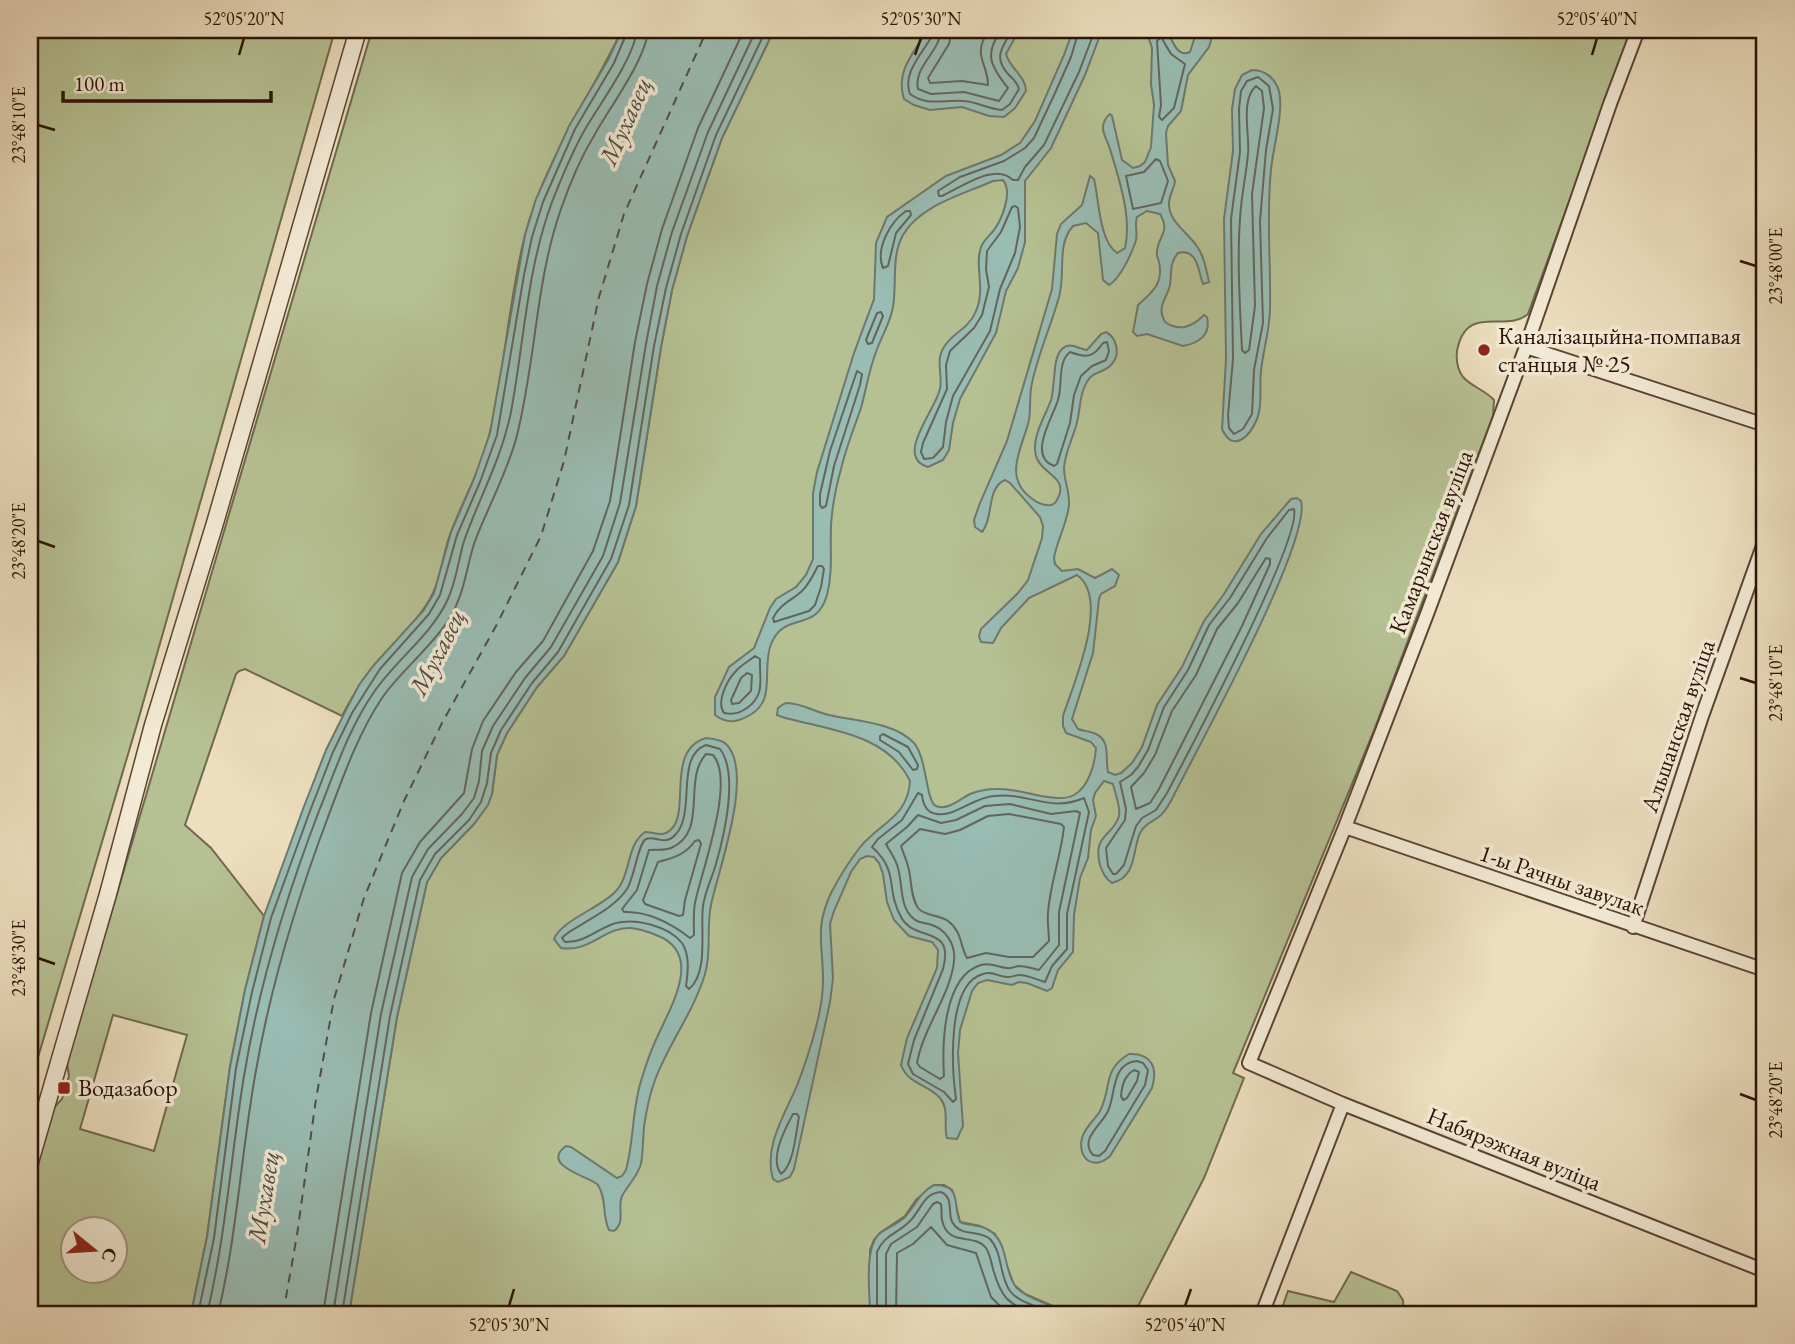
<svg xmlns="http://www.w3.org/2000/svg" width="1795" height="1344" viewBox="0 0 1795 1344" font-family="'EB Garamond',serif">
	<rect width="100%" height="100%" fill="#ecdebe"/>
	<filter id="stains"><feTurbulence type="fractalNoise" baseFrequency=".00286" numOctaves="4"/><feColorMatrix values="0 0 0 0 .2 0 0 0 0 .09 0 0 0 0 .02 0 0 0 .5 -.17"/></filter>
	<radialGradient id="worn" r=".72"><stop offset=".6" stop-color="#630" stop-opacity="0"/><stop offset="1" stop-color="#630" stop-opacity=".3"/></radialGradient>
	<!-- green -->
	<path fill="#b6c193" stroke="#70694d" stroke-width="2" fill-rule="evenodd" d="M30 30H335L137 724 31 1081Z
		M372 30H622C589 99 545 160 525 235 509 299 505 365 491 428 483 465 464 498 451 532 443 552 442 574 433 593 423 616 394 643 376 663 362 679 352 697 342 716L245 669 239 671 236 674 185 825 211 848 264 916 245 990 230 1067 207 1237 191 1314H30V1187L50 1112 62 1099 69 1076 67 1063ZM113 1015 187 1035 154 1151 80 1129ZM74 1228H116V1270H74Z
		M774 30H1632L1528 314C1505 334 1466 302 1457 351 1456 360 1457 369 1463 377 1472 387 1485 390 1494 400L1493 416 1373 733 1233 1073 1244 1078 1204 1178 1134 1314H1065L1055 1307 1025 1294 1014 1285 995 1234 980 1226 960 1222 952 1190 944 1185H934L916 1200 905 1216 880 1233 874 1240 870 1250V1314H349L397 1017 427 882 441 858 474 824 487 805 492 794 497 755 507 733 537 687 564 656 618 562 636 506 661 347 672 290 687 236 722 138Z
		M1351 1272 1397 1291 1403 1300 1404 1314H1280L1288 1291 1334 1302Z"/>
	<!-- water -->
	<path fill="#99bcb3" stroke="#6d786e" stroke-width="2" d="M622 30H774L722 138 687 236 672 290 661 347 636 506 618 562 564 656 537 687 507 733 497 755 492 794 488 805 474 824 441 858 427 882 397 1017 349 1314H191L207 1237 230 1067 245 990 264 916 303 809 326 750 346 710 359 685 374 665 424 610 434 593 451 532 474 479 490 433 525 235 536 199 569 126 608 60Z
		M927 30H1019L1006 54C1010 69 1026 76 1026 91L1015 108 1004 117 989 116 962 107 930 110 914 105 904 99C895 70 914 54 927 30Z
		M1073 30H1102L1085 75 1051 148 1025 181V242L1018 268 1006 291 996 333 960 399 953 423 949 450 943 460 928 467C894 457 935 411 940 389 943 375 935 360 944 347 952 333 969 329 976 311 986 288 974 266 981 247 984 240 989 236 994 230 1002 219 1013 192 1003 180L993 181C964 194 920 205 903 235 891 256 897 284 893 307 890 324 881 337 876 352 869 370 866 390 861 408 854 428 846 448 841 469 836 487 832 507 831 526 830 549 833 572 827 595 816 634 785 610 771 644 760 673 781 706 739 720 730 723 723 721 715 715V697L729 667 754 648 770 608 776 599 796 587 806 575 813 559V493L817 472 854 353 874 299 876 243 887 217 946 176 1001 155 1020 143 1035 121 1064 55Z
		M1146 30H1167C1172 40 1177 58 1190 52L1197 30H1214L1209 47 1188 75 1181 111 1168 126 1166 133 1168 165 1175 181C1174 189 1169 196 1169 203 1168 221 1187 232 1196 245 1204 255 1206 269 1209 282L1203 284C1198 271 1198 248 1178 253 1169 264 1172 272 1170 285 1167 299 1156 306 1165 322 1180 332 1192 327 1204 315L1207 317C1211 335 1199 343 1183 346L1147 334 1137 336 1133 332 1138 305C1151 293 1164 284 1159 262 1158 256 1156 258 1157 252 1158 235 1171 233 1160 214L1147 211 1137 217C1134 225 1138 232 1136 240 1132 253 1120 279 1109 285L1103 280 1098 233 1086 223 1073 226C1056 245 1066 273 1059 297 1051 326 1038 354 1032 383 1029 395 1031 408 1029 420 1023 447 1002 476 1031 498 1036 502 1044 506 1051 505 1055 504 1056 502 1058 498 1069 477 1040 473 1036 456 1031 437 1045 417 1051 400 1053 393 1053 386 1054 379 1055 369 1055 356 1062 349 1070 341 1078 349 1087 350L1101 334 1106 332C1117 338 1121 355 1111 365 1100 376 1092 368 1084 388 1079 400 1080 414 1076 426 1072 440 1065 453 1064 468 1064 481 1070 492 1069 505 1067 524 1057 540 1054 558L1055 564 1062 571 1078 569 1095 578 1112 569 1119 575 1115 586 1101 594 1099 599 1093 653 1072 719 1078 729C1083 731 1090 731 1096 734 1111 741 1105 759 1108 772L1115 775 1121 773 1132 763 1142 747 1157 705 1182 667 1204 621 1224 594 1261 534 1291 499 1297 498 1301 501C1312 541 1197 749 1173 797 1170 803 1166 810 1161 815 1153 822 1145 823 1140 833 1132 851 1137 877 1112 883 1105 878 1103 873 1100 865 1092 834 1113 837 1119 816 1121 807 1115 793 1113 784L1104 781 1095 793 1093 800 1096 816 1091 830 1088 858 1080 878 1074 915 1073 952 1058 970 1052 988 1047 991 1027 983 1019 982 1012 985 987 980 978 983 972 991 960 1030 958 1053 963 1126 957 1139 947 1138C943 1125 950 1110 940 1098 928 1084 909 1085 901 1065L907 1038 937 968 938 950 932 942 909 936 894 920 887 902 883 874 879 863 874 857 867 856 860 859 851 872 834 911 830 924 833 978 830 1002 794 1169 790 1177 778 1182 773 1179C763 1146 786 1113 798 1083 805 1065 811 1046 816 1027 820 1012 823 996 823 980 823 943 814 928 832 891 840 876 850 860 861 846 882 822 908 816 910 781 887 733 827 730 782 717L777 715 778 708C782 705 782 704 787 703 801 703 815 712 829 715 855 721 894 722 914 743 927 758 926 802 936 806 947 811 960 799 970 794 978 791 987 789 996 789 1019 787 1056 805 1074 795 1089 787 1095 763 1096 748L1091 742 1066 733 1063 726V716C1073 685 1111 599 1077 575L1029 598 1001 628 993 643 981 642 979 636 981 629 1018 593 1028 580 1042 538 1043 526 1040 517 1010 483 1005 480C986 488 994 518 982 532L975 527 974 520 980 503 1007 441 1052 289 1057 234 1061 224 1082 205 1090 176 1094 179C1099 199 1099 241 1117 253L1125 248C1132 217 1119 179 1110 149 1108 142 1103 135 1103 128 1103 122 1105 118 1110 114L1112 116 1122 160 1133 168 1140 166 1145 162 1151 147 1154 105 1151 84 1152 48Z
		M1252 70C1265 70 1275 78 1279 91 1284 112 1273 147 1271 170 1266 217 1271 262 1270 308 1270 330 1263 350 1261 371 1259 386 1263 405 1257 419 1250 436 1233 454 1222 429L1226 359 1224 219 1233 151 1232 109 1235 89 1242 75Z
		M706 738C713 739 721 739 726 744 755 772 718 871 711 905 706 927 712 951 705 974 694 1011 669 1043 655 1080 650 1094 646 1112 644 1127 643 1139 643 1152 641 1164 637 1177 628 1185 622 1196 617 1208 626 1222 614 1231L609 1230C602 1216 607 1199 598 1185 591 1177 539 1166 566 1146L571 1147 617 1178 622 1176 626 1170C634 1141 632 1110 641 1081 646 1064 652 1047 660 1031 674 1001 702 952 656 935 649 932 639 929 631 928 605 926 590 953 561 948L554 939C561 921 599 908 614 893 632 876 625 846 645 832 652 832 660 836 666 833 695 820 662 751 706 738Z
		M1129 1054C1152 1053 1158 1068 1152 1088L1110 1156C1094 1171 1077 1159 1082 1138 1085 1127 1094 1121 1100 1111 1112 1088 1102 1070 1129 1054Z
		M934 1185C963 1185 952 1204 960 1222 969 1226 978 1224 987 1229 1010 1241 1002 1269 1016 1287 1026 1299 1051 1303 1065 1314H870C870 1294 864 1250 878 1235 886 1227 897 1225 905 1217 916 1205 919 1193 934 1185Z"/>
	<g fill="none" stroke-linecap="round" stroke-linejoin="round">
		<!-- shore -->
		<path stroke="#62665d" stroke-width="2" d="M932 30V36C922 54 902 73 910 94 928 107 945 99 964 101 978 102 988 109 1002 110L1010 104 1019 89C1017 82 1014 80 1009 75 992 57 1003 47 1012 30
			M941 30C940 52 913 67 918 89L931 94 964 92 999 101 1008 88C991 67 983 53 1002 30
			M952 30 949 44 928 78 930 83 962 81 988 85C988 62 971 56 989 30
			M1079 30 1071 57 1055 93 1034 138 1025 148 1004 161 960 177 938 191 939 196H942C962 187 995 162 1013 180H1018L1025 167 1044 145 1079 72 1095 30
			M1161 37 1171 54 1185 64 1174 108 1162 120 1159 117 1161 105 1157 41Z
			M1258 77 1269 86 1273 109 1266 150 1260 221 1263 323 1254 370 1252 414 1243 429 1234 434 1229 428 1228 415 1233 359 1231 219 1240 152 1239 109 1241 91 1247 81Z
			M1256 86 1262 91 1264 108 1252 194 1255 306 1249 350 1245 353 1242 350C1240 307 1237 262 1240 219 1241 197 1246 176 1248 154 1250 135 1240 100 1256 86Z
			M1156 159 1160 161 1168 181 1161 203 1133 209 1126 176 1144 172Z
			M1015 206 1018 208 1020 227 1015 253 1000 289 990 331 953 396 946 422 943 447 933 458 924 459 921 452 923 443 947 389 946 365 950 351 974 328 982 315 989 287 986 269 987 251 1001 232 1012 207Z
			M906 211H910L911 215 896 233 888 266 883 268C875 249 890 222 906 211Z
			M881 312 883 316 872 343 868 344 866 340 877 313Z
			M1107 342 1109 351 1106 360 1092 366 1081 376 1074 395 1070 423 1057 464 1054 466C1027 456 1053 417 1058 400 1063 385 1057 362 1070 352 1086 358 1093 358 1103 343Z
			M857 371 862 374 860 385 834 466 826 506 822 508 820 505V494L830 451Z
			M1294 509C1302 539 1188 753 1167 793L1156 810 1142 818 1136 826 1124 865 1116 874H1113L1108 866 1106 848 1125 820 1126 809 1120 782 1131 775 1138 767 1148 750 1164 707 1188 670 1209 625 1230 598 1267 538 1289 510Z
			M1266 558 1270 559V564L1242 626 1159 789 1150 803 1136 809 1131 787 1144 773 1155 755 1172 711 1196 675 1217 629 1238 603Z
			M818 566H822L824 569 821 587 815 605 809 611 774 622 773 618C780 604 791 601 802 591 810 583 813 575 818 566Z
			M755 656 760 659C759 679 766 694 747 708 740 713 733 715 724 713 716 702 727 680 736 671 741 665 749 661 755 656Z
			M747 673 752 675 751 691 739 703 732 704 731 700 741 678Z
			M883 734 908 747 918 765 917 769 913 770 899 752 880 740V736Z
			M706 745 720 749C739 774 724 836 716 864 712 878 705 891 703 906 700 928 709 973 689 989L686 986C688 972 690 955 682 943 669 926 635 918 616 923 598 928 585 943 565 942L562 938C568 931 577 928 584 923 599 914 617 904 627 889 634 879 638 843 646 839 656 835 665 847 676 834 696 812 675 756 706 745Z
			M706 754 713 755C736 781 701 872 695 903 693 913 694 925 694 935L690 938C672 924 649 911 624 912L622 909 637 890 649 850C656 849 664 851 671 848 709 832 682 780 706 754Z
			M918 793 922 795C923 805 927 813 937 814 955 817 974 797 994 796 1029 792 1049 813 1084 798L1089 812 1067 914V949L1052 966 1045 982C1037 980 1028 975 1019 975 1016 975 1013 977 1009 977 999 978 993 970 983 974 946 984 952 1070 956 1099L953 1102 944 1092 913 1074 908 1064 914 1040 943 969C955 924 915 943 901 917 885 888 900 872 872 847L878 839 902 820Z
			M1010 804 1051 814 1076 811 1080 813 1059 912V945L1039 970C1032 968 1025 966 1018 966 1015 967 1009 969 1007 968 997 967 991 962 981 965 943 976 942 1045 944 1076L940 1079 920 1067 917 1063C923 1028 951 994 954 961 956 944 945 928 929 924 923 922 918 923 914 919 899 907 903 885 898 868 896 859 890 852 886 844L907 827 918 815 941 823 956 820 985 806Z
			M1009 814 1061 824 1064 827C1061 856 1050 884 1048 913 1047 922 1049 932 1049 941L1033 957H1009L986 953 967 958C960 946 962 931 948 921 940 915 924 916 918 908 910 896 912 880 908 866 906 859 903 852 901 846L920 829 945 834 960 830 988 816Z
			M695 841 699 840 701 844 685 900 683 915 679 916 645 904 643 900 658 862C673 858 685 855 695 841Z
			M1137 1061 1143 1063 1148 1070 1145 1085 1105 1151 1099 1156 1093 1155C1079 1139 1101 1126 1108 1111 1116 1094 1111 1063 1137 1061Z
			M1134 1070 1139 1072 1137 1081 1127 1098 1123 1100 1121 1096C1122 1086 1124 1076 1134 1070Z
			M793 1114H797L799 1117C796 1132 794 1165 781 1174 769 1158 785 1129 793 1114Z
			M198 1314 214 1238 236 1068 252 992 271 918 310 811 333 752 352 713 380 669 429 614 440 595 457 535 480 482 497 435 524 275 532 237 543 202 575 129 614 63 628 30
			M207 1314C226 1235 231 1155 244 1076 259 985 286 897 319 811 335 771 349 728 374 692 395 661 431 635 447 601 456 583 458 561 464 541 480 496 501 460 511 412 524 342 527 269 552 202 561 179 571 155 583 133 598 106 634 59 637 30
			M218 1314C237 1235 241 1155 255 1076 270 987 296 902 328 817 343 777 358 734 382 698 404 666 445 637 458 601 466 582 468 561 475 541 488 507 506 475 516 439 536 363 535 283 561 209 570 183 581 157 595 134 610 107 646 59 648 30
			M323 1314 371 1013 402 873 420 842 464 793 472 749 483 721 516 672 543 641 593 551 610 501 635 342 647 284 662 229 698 128 744 30
			M333 1314 381 1014 412 877 428 849 462 814 474 798 479 781 482 751 493 726 525 678 551 647 603 556 620 503 646 344 657 286 672 232 708 132 756 30
			M342 1314 390 1016 420 880 435 854 469 820 481 802 487 783 491 753 501 730 532 683 558 652 611 559 629 505 654 346 666 288 681 234 716 135 766 30
			M877 1314V1252C884 1235 897 1234 909 1222 921 1211 923 1193 941 1192 956 1199 945 1216 955 1226 964 1236 980 1230 990 1239 1003 1253 999 1276 1010 1291 1020 1304 1040 1306 1054 1314
			M886 1314V1254L891 1244 917 1227 933 1204 937 1202 941 1204C942 1209 941 1215 942 1220 948 1248 974 1232 986 1248 990 1254 991 1262 993 1269 1001 1297 1007 1304 1035 1314
			M896 1314 897 1253 913 1244 931 1227 947 1245 976 1253 991 1297 1008 1314"/>
		<!-- ferry -->
		<path stroke="#524d43" stroke-width="2" stroke-dasharray="9 7" stroke-linecap="butt" d="M283 1314 297 1235 316 1099 334 999 364 898 404 801 442 723 496 626 541 536 564 461 599 297 624 214 707 30"/>
		<defs>
			<path id="minor" d="M1638 30 1610 104 1526 347 1427 614 1345 827 1249 1063 1343 1104 1765 1271
				M1526 347 1765 425
				M1345 827 1765 970
				M1633 927 1702 716 1765 540
				M1262 1314 1343 1104"/>
			<path id="tertiary" d="M30 1162 108 894 153 725 215 523 358 30"/>
		</defs>
		<!-- minor casing -->
		<use href="#minor" stroke="#5b4435" stroke-width="16"/>
		<!-- tertiary casing -->
		<use href="#tertiary" stroke="#5b4435" stroke-width="19"/>
		<!-- minor -->
		<use href="#minor" stroke="#f3ead5" stroke-width="12"/>
		<!-- tertiary -->
		<use href="#tertiary" stroke="#f3ead5" stroke-width="16"/>
	</g>
	<!-- ticks -->
	<path fill="none" stroke="#2b1107" stroke-width="2.5" d="M239 55 244 38M915 55 921 38M1592 55 1597 38M38 125 55 130M1740 261 1756 266M38 541 55 547M1740 678 1756 683M38 958 55 964M1740 1094 1756 1100M509 1306 514 1289M1185 1306 1191 1289"/>
	<!-- markers -->
	<g fill="#8f2418" stroke="#f3ead5" stroke-width="2.5">
		<circle cx="1484" cy="350" r="7"/>
		<rect x="57" y="1081" width="14" height="14" rx="3.5"/>
	</g>
	<g text-anchor="middle" stroke-width="7" stroke-linejoin="round" paint-order="stroke">
		<!-- poi labels -->
		<g font-size="24" fill="#2b1107" stroke="#f3ead5" text-anchor="start">
			<text x="1498" y="344">Каналізацыйна-помпавая<tspan x="1498" dy="28">станцыя № 25</tspan></text>
			<text x="78" y="1096">Водазабор</text>
		</g>
		<!-- street labels -->
		<g font-size="24" fill="#2b1107" stroke="#f3ead5">
			<text transform="translate(1431 542) rotate(-69)" y="8">Камарынская вуліца</text>
			<text transform="translate(1678 726) rotate(-71)" y="8">Альшанская вуліца</text>
			<text transform="translate(1562 880) rotate(19)" y="8">1-ы Рачны завулак</text>
			<text transform="translate(1514 1149) rotate(22)" y="8">Набярэжная вуліца</text>
		</g>
		<!-- water labels -->
		<g font-size="26" font-style="italic" fill="#524d43" stroke="#f3ead5">
			<text transform="translate(625 121) rotate(-66)" y="9">Мухавец</text>
			<text transform="translate(437 652) rotate(-63)" y="9">Мухавец</text>
			<text transform="translate(263 1197) rotate(-81)" y="9">Мухавец</text>
		</g>
	</g>
	<!-- margin -->
	<rect width="1795" height="1344" fill="none" stroke="#ecdebe" stroke-width="77"/>
	<!-- north arrow -->
	<g transform="translate(94 1250) rotate(108)"><circle r="33" fill="#f3ead5" stroke="#a39383" stroke-width="2"/>
	<path d="M0-5L12 26L0 18L-12 26Z" fill="#8f2418"/>
	<text y="-10" font-size="19" font-weight="bold" text-anchor="middle" fill="#2b1107">С</text>
	</g>
	<!-- scale -->
	<path d="M63 91v10h208v-10" fill="none" stroke="#2b1107" stroke-width="3.5"/>
	<text x="74" y="91" font-size="21" fill="#2b1107" stroke="#f3ead5" stroke-width="5" paint-order="stroke">100 m</text>
	<rect x="38" y="38" width="1718" height="1268" fill="none" stroke="#2b1107" stroke-width="2.5"/>
	<g font-size="18" text-anchor="middle" fill="#2b1107">
		<text x="244" y="25">52°05'20"N</text>
		<text x="921" y="25">52°05'30"N</text>
		<text x="1597" y="25">52°05'40"N</text>
		<text transform="translate(19 125) rotate(-90)" y="6">23°48'10"E</text>
		<text transform="translate(1776 266) rotate(-90)" y="6">23°48'00"E</text>
		<text transform="translate(19 541) rotate(-90)" y="6">23°48'20"E</text>
		<text transform="translate(1776 683) rotate(-90)" y="6">23°48'10"E</text>
		<text transform="translate(19 958) rotate(-90)" y="6">23°48'30"E</text>
		<text transform="translate(1776 1100) rotate(-90)" y="6">23°48'20"E</text>
		<text x="509" y="1331">52°05'30"N</text>
		<text x="1185" y="1331">52°05'40"N</text>
	</g>
	<rect width="100%" height="100%" filter="url(#stains)"/>
	<rect width="100%" height="100%" fill="url(#worn)"/>
</svg>
